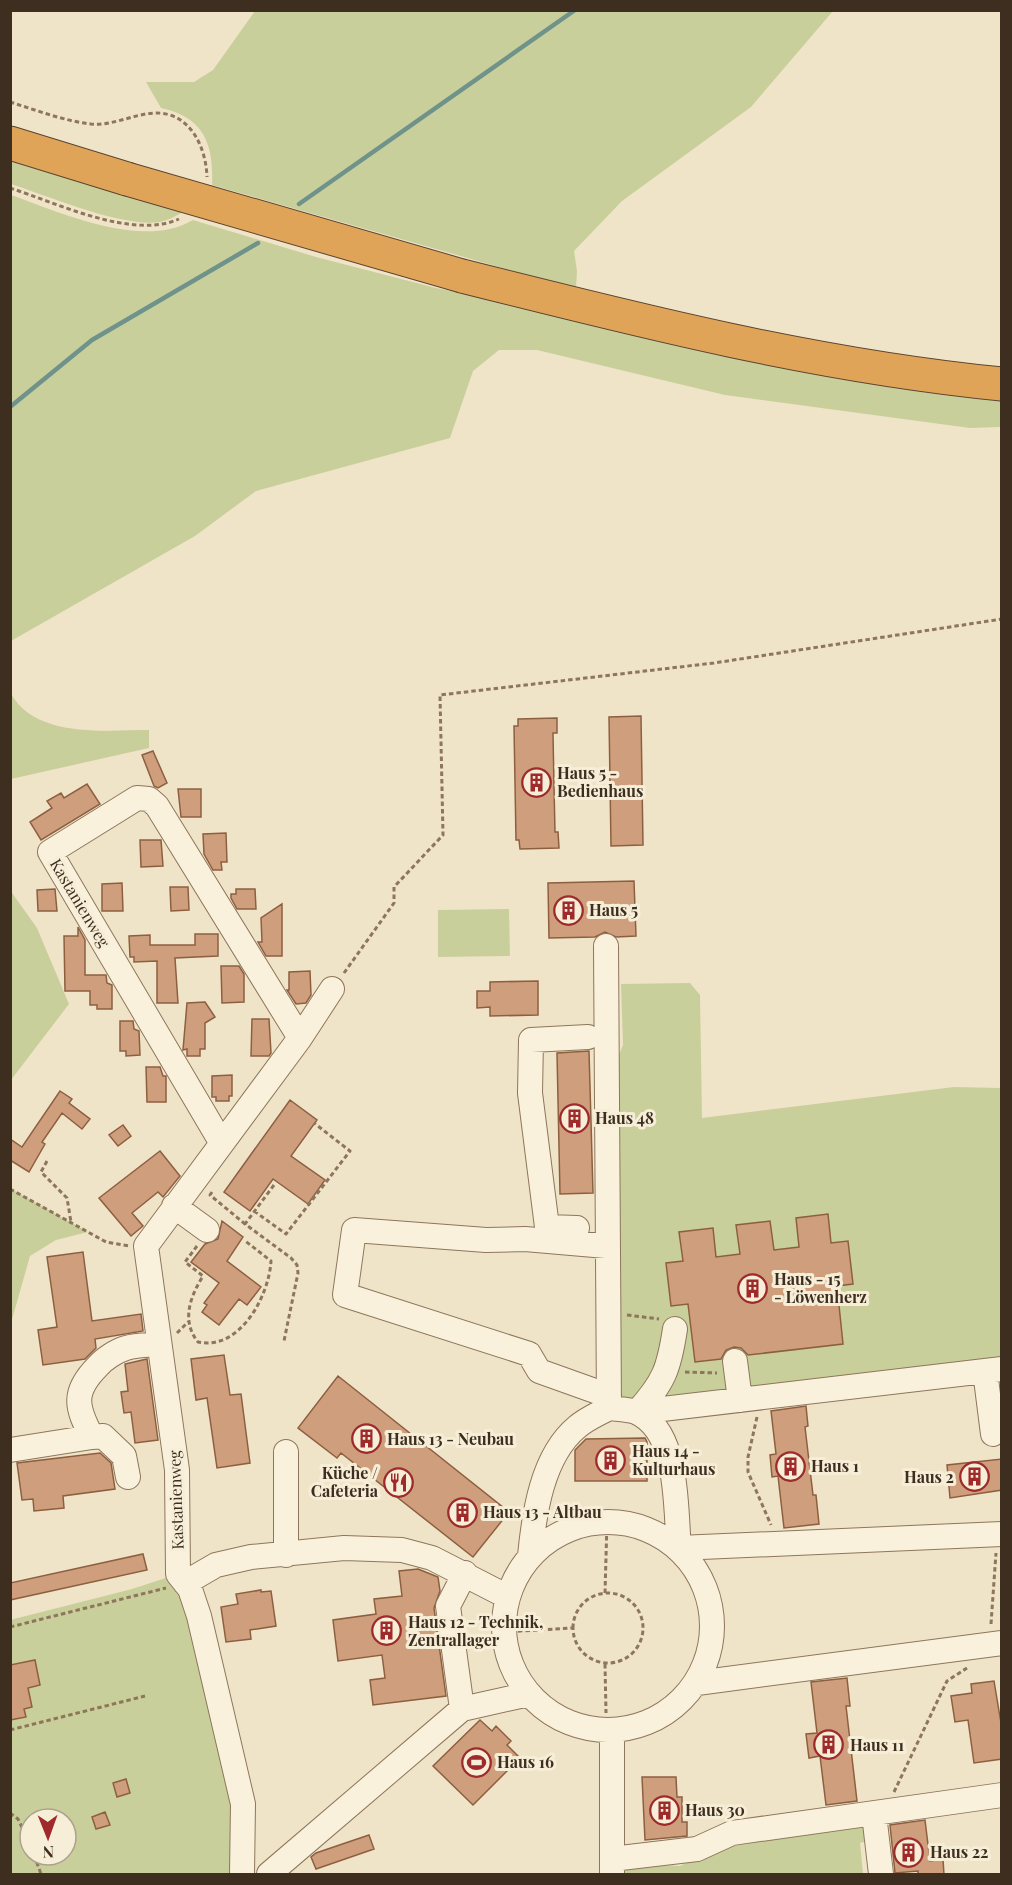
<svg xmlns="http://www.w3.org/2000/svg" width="1012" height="1885" viewBox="0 0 1012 1885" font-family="'Playfair Display',serif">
	<rect width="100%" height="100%" fill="#f0e4c8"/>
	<!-- green -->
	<path fill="#c9cf9b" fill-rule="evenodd" d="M255 11H833L751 107 622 201 574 251 577 271 576 289 212 185C214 143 203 117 161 108L146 82H194L213 70Z
		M11 155 186 210C178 215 169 220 160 222 123 228 48 196 11 184Z
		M11 195C62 213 142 250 193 220L316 257 436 288 1001 394V427L970 428 725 395 537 350H499L473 371 450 438 256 491 195 536 11 641Z
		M10 692C35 739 105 730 149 730V748L11 779Z
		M10 890 37 928 69 1004 11 1080Z
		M509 909 510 956 438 957V910Z
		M690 983 700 995 702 1118 954 1087 1001 1088V1369L609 1408 615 1064 623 1045 621 984Z
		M11 1189 88 1232 56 1240 30 1256 11 1323Z
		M178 1574 208 1663 242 1874H11L10 1620 132 1589ZM30 1819H66V1855H30Z
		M868 1825 871 1840 860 1843 863 1874H625L626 1863 680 1866 730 1840Z"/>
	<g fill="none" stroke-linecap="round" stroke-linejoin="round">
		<!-- stream -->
		<path stroke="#6f938a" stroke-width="4.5" d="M299 204 575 10
			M10 407 92 340 258 243"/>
	</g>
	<!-- building -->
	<path fill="#cf9f7d" stroke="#8d5f41" stroke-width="1.5" d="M641 716 643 845 611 846 609 717Z
		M557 718V733H553L554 787 555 832H558L559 848 520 849 519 840H516L514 726H518V719Z
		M153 751 167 783 158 788 154 786 142 755Z
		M87 784 100 804 41 840 30 822 52 808 47 801 61 793 64 798Z
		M178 789H201V817H181Z
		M226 833 227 862H221L222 870H213L204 854 203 834Z
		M140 840H161L163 866 141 867Z
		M634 881 636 936 616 937 605 932 595 937 549 938 548 883Z
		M122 883 123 911H102V884Z
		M170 887H188L189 910 171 911Z
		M55 889 57 911H38L37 890Z
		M236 889H255L256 909H237L231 898V894H236Z
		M282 904V956H266L258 942H262L261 918Z
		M78 927 85 940V975H106L107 983 112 985V1009H97V1005H90V991H65L64 936H78Z
		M195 934H218V956L175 958 178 1003H157V961L134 962V957H130L129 936 150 935V945H195Z
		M221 966H239L244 974V1002L222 1003Z
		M310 971 311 995 306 1003 296 1004 287 990H289V972Z
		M538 981V1015L490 1016V1007L477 1008V991H490V982Z
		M205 1002 215 1017 205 1023V1049H200V1056H187V1049L183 1050 187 1003Z
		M252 1019H269L271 1053 269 1056H251Z
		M120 1021H133L134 1029 139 1031 140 1055 126 1056V1051H120Z
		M589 1051 593 1193 560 1194 557 1053Z
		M146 1067H160L163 1076H166V1102H147Z
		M232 1075V1096H229V1101H216V1097H212V1076Z
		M60 1091 72 1099 69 1103 90 1119 82 1129 62 1113 42 1142 45 1144 29 1172 10 1160V1139L22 1147Z
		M290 1100 317 1120 291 1156 325 1180 308 1204 273 1179 250 1211 224 1192Z
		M123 1125 131 1136 118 1146 109 1135Z
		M160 1151 180 1176 163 1197 158 1192 132 1213 143 1226 131 1236 99 1198Z
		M828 1214 831 1243 848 1241 853 1284 837 1286 843 1344 748 1355 741 1348 734 1347 726 1350 721 1359 695 1362 688 1304 671 1306 666 1263 683 1261 679 1232 713 1228 716 1257 740 1254 736 1225 770 1221 774 1250 799 1247 796 1218Z
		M222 1221 243 1237 227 1261 261 1287 247 1305 239 1299 219 1325 202 1312 207 1305 204 1303 219 1283 191 1262 205 1244 218 1239Z
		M83 1252 92 1321 141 1314 143 1331 95 1339 96 1348 85 1359 43 1365 38 1330 57 1327 47 1257Z
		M224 1355 230 1395 241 1394 250 1463 217 1468 207 1398 196 1400 191 1359Z
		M147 1359 158 1440 135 1443 131 1412 124 1413 121 1392 128 1391 125 1364Z
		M338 1376 509 1512 473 1557 341 1453 337 1458 298 1428Z
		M806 1406 808 1426 805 1427 813 1495H816L819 1524 784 1528 778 1476 772 1477 770 1455 776 1454 771 1411Z
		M645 1438 647 1442V1481H575V1450L586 1439Z
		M100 1453 111 1463 115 1489 63 1496 64 1508 34 1511 33 1499 22 1500 17 1463Z
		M1002 1459V1490L950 1498 947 1465Z
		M143 1554 147 1570 10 1600V1583Z
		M418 1569 438 1577 440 1591 434 1608 446 1696 373 1705 370 1680 385 1678 382 1655 338 1661 333 1620 376 1614 374 1599 402 1596 399 1571Z
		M261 1590V1592L271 1591 276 1626 250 1630 251 1639 226 1642 221 1607 238 1604 236 1594Z
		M35 1660 40 1685 28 1688 32 1707 24 1709 26 1717 10 1720V1665Z
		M847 1678 850 1706H846L857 1801 826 1805 820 1756 809 1758 806 1734 817 1733 811 1682Z
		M994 1681 1002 1729V1759L974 1763 968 1720 955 1722 951 1696 972 1693 971 1684Z
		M480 1720 492 1731 496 1726 511 1741 507 1745 520 1758 473 1805 433 1766Z
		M642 1777H676L677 1797H682V1822H687V1836L645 1840Z
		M126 1779 130 1793 117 1797 113 1783Z
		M105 1812 110 1825 96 1829 92 1817Z
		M925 1820 930 1861 943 1859 944 1875H918V1871L895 1873 890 1825Z
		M369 1835 374 1849 316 1869 311 1857 316 1853Z"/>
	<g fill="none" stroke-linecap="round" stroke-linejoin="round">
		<defs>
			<path id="minor" d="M606 946 609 1408
				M221 1142 50 852 137 798 149 799 157 806 300 1038
				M174 1206 207 1230
				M577 1228 547 1227 530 1093 531 1040 588 1037
				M606 1246 525 1239 486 1240 354 1230 345 1295 529 1354 539 1371 609 1396
				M735 1361 740 1400
				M985 1371 993 1434
				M637 1412 1002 1369
				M637 1412C664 1382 669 1369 675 1329
				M10 1450 92 1437
				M128 1477 124 1456 103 1436 92 1437C76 1407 72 1392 98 1366 104 1359 116 1351 126 1348 136 1345 148 1345 159 1344
				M504 1626a104 104 0 1 1 208 0a104 104 0 1 1-208 0Z
				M286 1555V1452
				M530 1556C534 1514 542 1456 577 1427 586 1419 598 1414 609 1408 617 1409 628 1409 636 1412 680 1431 675 1508 679 1548L1002 1534
				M185 1583 216 1565 251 1557 344 1548 402 1550 432 1558 508 1597
				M697 1683 1002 1643
				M462 1709 448 1606 465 1573
				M874 1814 881 1874
				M612 1859 697 1849 732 1833 1002 1795
				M242 1874 243 1804 199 1616 190 1589 178 1574 177 1470 146 1246 300 1038 332 989
				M269 1874 462 1709 529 1694
				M612 1874V1731"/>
			<path id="highway" d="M10 143 127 179
				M462 276C640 321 818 366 1002 384"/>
		</defs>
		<!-- minor casing -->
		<use href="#minor" stroke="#8d765c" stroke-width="26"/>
		<!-- highway casing -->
		<use href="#highway" stroke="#5b4430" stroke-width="35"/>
		<!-- path -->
		<path stroke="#8d765c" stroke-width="3" stroke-dasharray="4.5 3" stroke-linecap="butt" d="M10 102C36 110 64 121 91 124 113 126 133 114 155 113 190 112 206 147 207 177
			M10 188C57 203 132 240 179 219
			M344 973 394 903V887L443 835 440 695 714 663 1002 619
			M47 1161 41 1172 67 1198 71 1222
			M274 1185 245 1224 291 1258 297 1265 298 1273 284 1341
			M10 1189 106 1242 129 1246
			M212 1192 210 1195 245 1224
			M254 1211 286 1234 350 1151 314 1123
			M197 1246 185 1262 203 1276C190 1297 181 1321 198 1342 240 1351 269 1296 271 1261L244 1240
			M627 1315 659 1319
			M177 1333 188 1322
			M685 1372 717 1373
			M757 1417 748 1457V1472L771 1525
			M573 1628a35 35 0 1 1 70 0a35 35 0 1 1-70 0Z
			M605 1593 607 1521
			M991 1624 996 1553
			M10 1627 166 1588
			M503 1632 572 1628
			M605 1664 606 1713
			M10 1730 145 1696
			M894 1792 947 1681 967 1668
			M10 1813 18 1819 30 1844
			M34 1855 41 1874"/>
		<!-- minor -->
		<use href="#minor" stroke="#faf1dc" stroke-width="24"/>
		<!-- highway -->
		<use href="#highway" stroke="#e0a458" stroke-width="33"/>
		<defs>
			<path id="highway-bridge" d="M127 179 462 276"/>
		</defs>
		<!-- highway-bridge casing -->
		<use href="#highway-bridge" stroke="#5b4430" stroke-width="35" stroke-linecap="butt"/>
		<!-- highway-bridge -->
		<use href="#highway-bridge" stroke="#e0a458" stroke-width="33"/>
	</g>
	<!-- icons -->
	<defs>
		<symbol id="building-ring" viewBox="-11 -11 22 22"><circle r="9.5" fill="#f7eed8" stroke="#9e2a2b" stroke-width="1.5"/><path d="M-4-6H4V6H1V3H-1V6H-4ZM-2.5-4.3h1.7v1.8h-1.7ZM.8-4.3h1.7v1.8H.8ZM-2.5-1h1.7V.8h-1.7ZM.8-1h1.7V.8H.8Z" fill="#9e2a2b"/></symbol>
		<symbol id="restaurant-ring" viewBox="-11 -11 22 22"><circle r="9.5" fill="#f7eed8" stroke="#9e2a2b" stroke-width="1.5"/><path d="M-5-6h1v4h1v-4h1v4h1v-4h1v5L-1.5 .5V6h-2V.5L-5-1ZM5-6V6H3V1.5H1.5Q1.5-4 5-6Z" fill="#9e2a2b"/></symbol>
		<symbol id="stadium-ring" viewBox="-11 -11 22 22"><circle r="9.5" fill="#f7eed8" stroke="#9e2a2b" stroke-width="1.5"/><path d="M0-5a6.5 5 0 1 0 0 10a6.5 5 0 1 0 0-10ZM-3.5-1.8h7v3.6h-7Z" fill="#9e2a2b"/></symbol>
	</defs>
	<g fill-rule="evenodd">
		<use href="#building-ring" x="520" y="766" width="33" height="33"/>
		<use href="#building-ring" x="552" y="894" width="33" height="33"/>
		<use href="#building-ring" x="558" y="1102" width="33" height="33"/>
		<use href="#building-ring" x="736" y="1272" width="33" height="33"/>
		<use href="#building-ring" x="350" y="1422" width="33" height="33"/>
		<use href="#building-ring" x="594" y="1444" width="33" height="33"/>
		<use href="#building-ring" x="774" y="1450" width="33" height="33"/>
		<use href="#building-ring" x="958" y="1460" width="33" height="33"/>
		<use href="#restaurant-ring" x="382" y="1466" width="33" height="33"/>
		<use href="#building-ring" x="446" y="1496" width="33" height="33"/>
		<use href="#building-ring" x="370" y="1614" width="33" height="33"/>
		<use href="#building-ring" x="812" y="1728" width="33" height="33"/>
		<use href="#stadium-ring" x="460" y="1746" width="33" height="33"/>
		<use href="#building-ring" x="648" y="1794" width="33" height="33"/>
		<use href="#building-ring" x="892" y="1836" width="33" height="33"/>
	</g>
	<g text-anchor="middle" stroke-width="6" stroke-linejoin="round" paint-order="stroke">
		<!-- poi labels -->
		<g font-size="16" font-weight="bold" fill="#3d2e20" stroke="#f7eed8" text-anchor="start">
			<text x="557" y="779">Haus 5 -<tspan x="557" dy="18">Bedienhaus</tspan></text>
			<text x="589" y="916">Haus 5</text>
			<text x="595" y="1124">Haus 48</text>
			<text x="774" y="1285">Haus - 15<tspan x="774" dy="18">- Löwenherz</tspan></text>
			<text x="387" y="1445">Haus 13 - Neubau</text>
			<text x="632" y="1457">Haus 14 -<tspan x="632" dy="18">Kulturhaus</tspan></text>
			<text x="811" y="1472">Haus 1</text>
			<text x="378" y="1479" text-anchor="end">Küche /<tspan x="378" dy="18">Cafeteria</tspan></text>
			<text x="954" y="1483" text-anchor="end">Haus 2</text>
			<text x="483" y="1518">Haus 13 - Altbau</text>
			<text x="408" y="1628">Haus 12 - Technik,<tspan x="408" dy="18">Zentrallager</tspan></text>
			<text x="850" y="1751">Haus 11</text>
			<text x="497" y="1768">Haus 16</text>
			<text x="685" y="1816">Haus 30</text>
			<text x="930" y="1858">Haus 22</text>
		</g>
		<!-- street labels -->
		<g font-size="16" fill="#3d2e20" stroke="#f7eed8">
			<text transform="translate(80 903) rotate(59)" y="6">Kastanienweg</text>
			<text transform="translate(176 1500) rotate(-92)" y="6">Kastanienweg</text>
		</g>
	</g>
	<!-- border -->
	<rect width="1012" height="1885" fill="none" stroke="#3d2e20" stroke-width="24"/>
	<!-- north arrow -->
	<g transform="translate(48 1837) rotate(179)"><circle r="28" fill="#f7eed8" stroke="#ada18e" stroke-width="1.5"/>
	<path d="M0-4.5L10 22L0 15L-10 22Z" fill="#9e2a2b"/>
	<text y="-9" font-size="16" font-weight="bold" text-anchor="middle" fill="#3d2e20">N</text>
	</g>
</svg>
